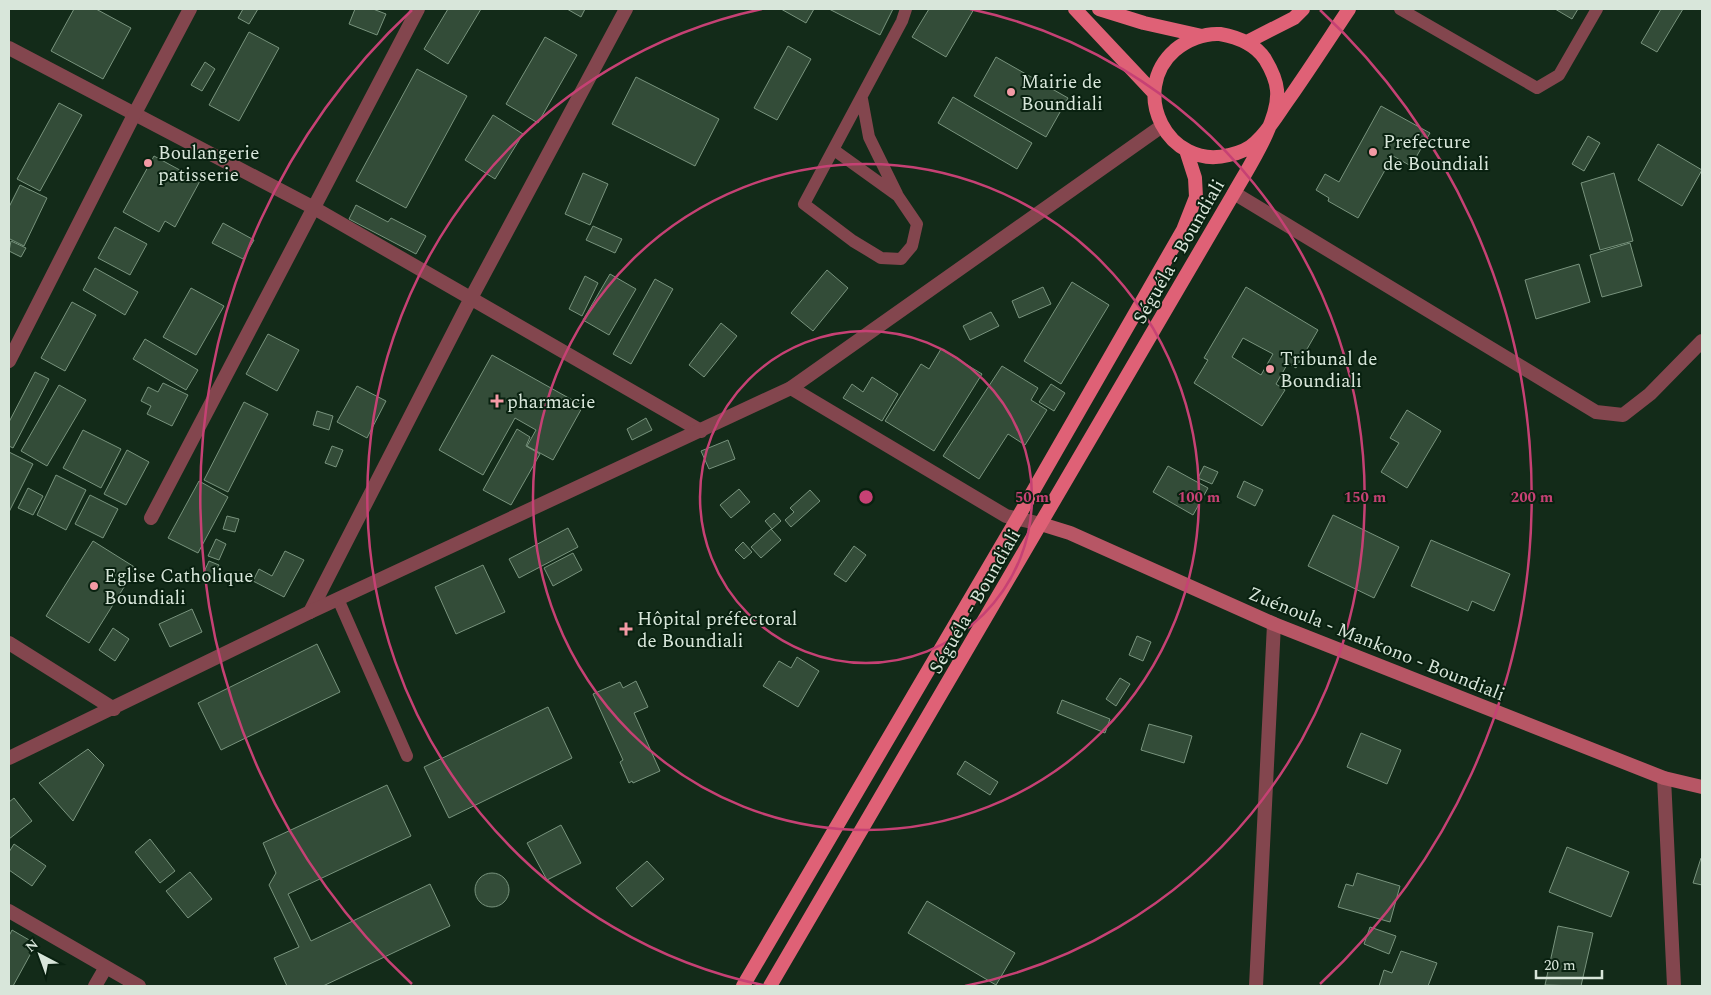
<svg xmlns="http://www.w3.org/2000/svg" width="1711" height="995" viewBox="0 0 1711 995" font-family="Spectral,serif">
	<rect width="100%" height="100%" fill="#132b19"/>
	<!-- building -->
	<path fill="#334c38" stroke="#78937d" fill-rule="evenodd" d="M74 9H96L131 28 103 79 51 51Z
		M243 9H258L249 24 238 18Z
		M355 9H373L386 14 377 35 349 24Z
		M448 9H481L448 64 424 49Z
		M567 9H585L581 17Z
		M781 9H814L806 23Z
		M829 9H893L880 35Z
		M929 9H974L946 57 912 37Z
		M1555 9H1578L1572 19Z
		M1661 9H1683L1657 52 1641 43Z
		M249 32 279 48 239 121 209 105Z
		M545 37 577 55 538 123 506 104Z
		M788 46 811 59 777 120 754 108Z
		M996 57 1068 98 1046 137 974 96Z
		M205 62 215 69 202 91 191 85Z
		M417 69 467 96 406 208 356 181Z
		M636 77 719 119 695 166 612 124Z
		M953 97 1032 143 1017 169 938 123Z
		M59 103 82 115 40 191 17 179Z
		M1381 106 1430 133 1411 166 1393 156 1358 218 1328 201 1329 198 1316 190 1325 174 1339 182Z
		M493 115 523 134 495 179 465 160Z
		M1588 136 1600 143 1584 171 1572 164Z
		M1658 144 1702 170 1682 206 1638 180Z
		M154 156 200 181 175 227 165 221 159 232 123 212Z
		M583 173 608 184 590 225 565 214Z
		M1614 173 1633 241 1600 250 1581 183Z
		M20 185 47 198 24 246 10 239 9 241V207Z
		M356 205 388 222 391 218 426 236 416 254 349 219Z
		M223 223 254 240 243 259 212 243Z
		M593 226 622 239 615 253 586 240Z
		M115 227 147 244 130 275 98 258Z
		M11 241 26 248 21 257 9 251Z
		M1630 243 1642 286 1602 297 1590 255Z
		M1579 264 1590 302 1536 319 1525 280Z
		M95 268 138 292 125 315 83 290Z
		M827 270 848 288 813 331 791 313Z
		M610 274 636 289 609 335 583 320Z
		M585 276 598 283 582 316 569 309Z
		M655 279 673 289 631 364 613 354Z
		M1072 282 1109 305 1061 384 1024 361Z
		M1043 287 1051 304 1019 318 1012 301Z
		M1246 287 1318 330 1296 368 1288 363 1276 384 1285 390 1262 426 1194 383 1208 360 1204 358ZM1243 338 1273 354 1261 375 1232 357Z
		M191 288 224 306 196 355 163 337Z
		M72 302 96 315 65 371 41 358Z
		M991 312 999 326 970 340 963 326Z
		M721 323 737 336 704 377 689 365Z
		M268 334 299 350 277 391 246 374Z
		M145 339 198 370 186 390 133 359Z
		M941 349 982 374 934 451 885 421 921 364 929 369Z
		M492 355 583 406 553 460 527 446 536 430 515 418 483 475 439 450Z
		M1002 366 1038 388 1031 400 1047 410 1025 445 1008 434 979 479 943 456Z
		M35 372 49 379 13 448 9 446V422Z
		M872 377 898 394 882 421 843 398 852 384 863 392Z
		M163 383 188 395 172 426 147 414 151 406 141 401 148 387 158 392Z
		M1051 384 1065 393 1054 411 1039 402Z
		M59 385 86 400 47 466 21 451Z
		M357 386 386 401 367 438 337 422Z
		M244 402 268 414 228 492 204 480Z
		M1407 410 1441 431 1407 488 1381 472 1399 443 1390 438Z
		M317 411 333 416 329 430 313 425Z
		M646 418 652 430 632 440 627 429Z
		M517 429 530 437 526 446 540 454 511 505 483 490Z
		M83 430 121 449 101 488 63 468Z
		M728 440 735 459 709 469 701 451Z
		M332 446 343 450 336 467 325 463Z
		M127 450 149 462 126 505 104 494Z
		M9 452 33 464 9 512Z
		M1168 466 1208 488 1193 515 1153 492Z
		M1204 466 1218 472 1212 484 1198 478Z
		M56 475 86 490 66 530 37 515Z
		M199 481 228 497 198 553 168 538Z
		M1244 481 1263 490 1255 506 1237 497Z
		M28 488 43 496 33 515 18 508Z
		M739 489 750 502 731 518 720 505Z
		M810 490 820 501 791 527 785 520 794 512 790 508Z
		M90 495 118 509 103 538 75 524Z
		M774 513 781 521 772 529 765 521Z
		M1333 515 1399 547 1374 598 1308 566Z
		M227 516 239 519 235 532 223 529Z
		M568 528 578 547 519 578 509 559Z
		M771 529 781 540 761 558 751 547Z
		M216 539 226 544 219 560 208 556Z
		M1431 540 1510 574 1494 611 1472 601 1468 611 1411 586Z
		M93 541 136 568 89 643 46 616Z
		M743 542 752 552 744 559 735 550Z
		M854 546 866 555 846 582 834 574Z
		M285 551 304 560 284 597 253 581 259 569 272 576Z
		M573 553 582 570 553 586 544 568Z
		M209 561 219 565 213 578 203 574Z
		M483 565 505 612 456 634 435 587Z
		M192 609 202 632 170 647 159 624Z
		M113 628 129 639 115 661 99 650Z
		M1137 636 1151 642 1143 661 1129 655Z
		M317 644 340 692 221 750 198 703Z
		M797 657 819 671 798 707 763 686 779 661 791 668Z
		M1120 678 1130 684 1116 706 1106 699Z
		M636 681 648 707 634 713 660 771 633 783 632 781 629 783 620 762 623 760 593 694 620 682 623 688Z
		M1062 700 1110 719 1105 733 1057 713Z
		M548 707 572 758 449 818 424 767Z
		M1149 724 1192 736 1184 763 1141 750Z
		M1361 733 1401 750 1387 784 1347 767Z
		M88 749 104 765 73 821 39 783Z
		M965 761 998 782 990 795 957 774Z
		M387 785 411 836 288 894 311 941 430 884 450 926 323 986H287L274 958 299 947 269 885 276 873 263 843Z
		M14 798 32 821 9 839V802Z
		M561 825 581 863 547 880 527 843Z
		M150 839 175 871 160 883 135 852Z
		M14 844 46 866 32 886 9 870V852Z
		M1567 847 1629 872 1611 917 1549 892Z
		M1701 858 1702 859V885L1693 883Z
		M647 861 664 879 632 907 616 888Z
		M190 872 212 899 188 918 166 891Z
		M1357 873 1400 886 1390 922 1338 907 1346 884 1353 886Z
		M475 890a17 17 0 1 1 34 0a17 17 0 1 1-34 0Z
		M927 901 1015 953 996 985 908 933Z
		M1558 926 1593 933 1581 986 1545 985Z
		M1370 927 1396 936 1389 954 1364 944Z
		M12 930 36 944 13 986H9V936Z
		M1401 951 1437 963 1428 986H1379L1384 970 1392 973Z"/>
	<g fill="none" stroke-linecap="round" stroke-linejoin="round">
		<!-- service -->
		<path stroke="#83464e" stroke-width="12" d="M1400 9 1537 88 1559 75 1597 9
			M862 99 869 137 897 194
			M834 150 898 196 917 224 912 246 901 259 881 258 853 241 804 204 902 21 906 9
			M338 599 407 756"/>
		<!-- minor -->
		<path stroke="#83464e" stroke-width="14" d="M9 48 314 208 701 431
			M1234 193 1596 412 1623 415 1650 394 1702 341
			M791 388 1006 516 1041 524
			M151 518 418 9
			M310 612 470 300 626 9
			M1664 778 1674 986
			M9 911 139 986
			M95 986 106 967
			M1256 986 1274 624"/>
		<!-- tertiary -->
		<path stroke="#83464e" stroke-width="14" d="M9 361 135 113 190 9
			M9 643 114 709
			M9 758 310 612 791 388 1162 126"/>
		<!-- secondary -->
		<path stroke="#b75665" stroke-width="14" d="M1041 524 1070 533 1274 624 1664 778 1702 787"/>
		<!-- primary -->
		<path stroke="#df6176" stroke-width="14" d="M1075 9 1154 93
			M1099 9 1144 23 1202 36
			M1247 42 1294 18 1303 9
			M743 986 1017 519 1183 230 1196 197 1195 178 1186 150
			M770 986 1234 193C1248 168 1280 120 1277 90 1276 79 1271 69 1265 59 1255 44 1237 37 1220 34 1204 33 1187 40 1175 50 1128 91 1168 171 1229 155 1239 153 1249 149 1256 142 1269 130 1278 114 1288 100 1309 70 1329 39 1349 9"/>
	</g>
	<!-- distance rings -->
	<g fill="none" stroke="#c64174" stroke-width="2.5">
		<circle cx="866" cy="497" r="166"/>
		<circle cx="866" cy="497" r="333"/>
		<path d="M767 986A499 499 0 0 1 762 9M970 9A499 499 0 0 1 965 986"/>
		<path d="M412 984A666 666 0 0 1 412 10M1320 10A666 666 0 0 1 1320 984"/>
	</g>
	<!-- markers -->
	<g fill="#f49aa5" stroke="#092110" stroke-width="2">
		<circle cx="1011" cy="92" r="5"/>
		<circle cx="1373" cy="152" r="5"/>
		<circle cx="148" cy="163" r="5"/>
		<circle cx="1270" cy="369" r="5"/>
		<path d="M494.5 393.5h5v5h5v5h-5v5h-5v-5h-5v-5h5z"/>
		<circle cx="94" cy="586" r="5"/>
		<path d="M623.5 621.5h5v5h5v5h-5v5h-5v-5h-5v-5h5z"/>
	</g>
	<g text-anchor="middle" stroke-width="4" stroke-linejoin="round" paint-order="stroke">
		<!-- poi labels -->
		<g font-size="19" fill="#d8e6da" stroke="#092110" text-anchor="start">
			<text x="1021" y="88">Mairie de<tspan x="1021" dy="22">Boundiali</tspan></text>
			<text x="1383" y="148">Prefecture<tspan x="1383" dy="22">de Boundiali</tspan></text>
			<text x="158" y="159">Boulangerie<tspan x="158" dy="22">patisserie</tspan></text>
			<text x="1280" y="365">Tribunal de<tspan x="1280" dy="22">Boundiali</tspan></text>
			<text x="507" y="408">pharmacie</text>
			<text x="104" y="582">Eglise Catholique<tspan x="104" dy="22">Boundiali</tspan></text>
			<text x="637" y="625">Hôpital préfectoral<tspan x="637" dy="22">de Boundiali</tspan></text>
		</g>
		<!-- street labels -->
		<g font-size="19" fill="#d8e6da" stroke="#092110">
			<text transform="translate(1178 251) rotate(-60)" y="7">Séguéla - Boundiali</text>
			<text transform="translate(974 601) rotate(-60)" y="7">Séguéla - Boundiali</text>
			<text transform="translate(1377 643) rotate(22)" y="7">Zuénoula - Mankono - Boundiali</text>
		</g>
	</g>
	<circle cx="866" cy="497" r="8" fill="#c64174" stroke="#092110" stroke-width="2.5"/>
	<g font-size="15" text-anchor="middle" font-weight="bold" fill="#c64174" stroke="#092110" stroke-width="4" stroke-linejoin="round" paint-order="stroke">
		<text x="1032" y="502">50 m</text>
		<text x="1199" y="502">100 m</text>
		<text x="1365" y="502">150 m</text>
		<text x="1532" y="502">200 m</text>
	</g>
	<!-- border -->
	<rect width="1711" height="995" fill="none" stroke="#d8e6da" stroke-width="20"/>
	<!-- north arrow -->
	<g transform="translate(40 955) rotate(319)" stroke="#092110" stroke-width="4" paint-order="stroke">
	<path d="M0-4L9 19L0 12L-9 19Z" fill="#d8e6da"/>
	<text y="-8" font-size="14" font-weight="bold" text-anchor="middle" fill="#d8e6da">N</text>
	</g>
	<!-- scale -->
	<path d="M1536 970v8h66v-8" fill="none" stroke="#d8e6da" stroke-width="2.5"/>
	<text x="1544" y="970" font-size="15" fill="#d8e6da" stroke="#092110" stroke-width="4" paint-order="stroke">20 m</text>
</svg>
